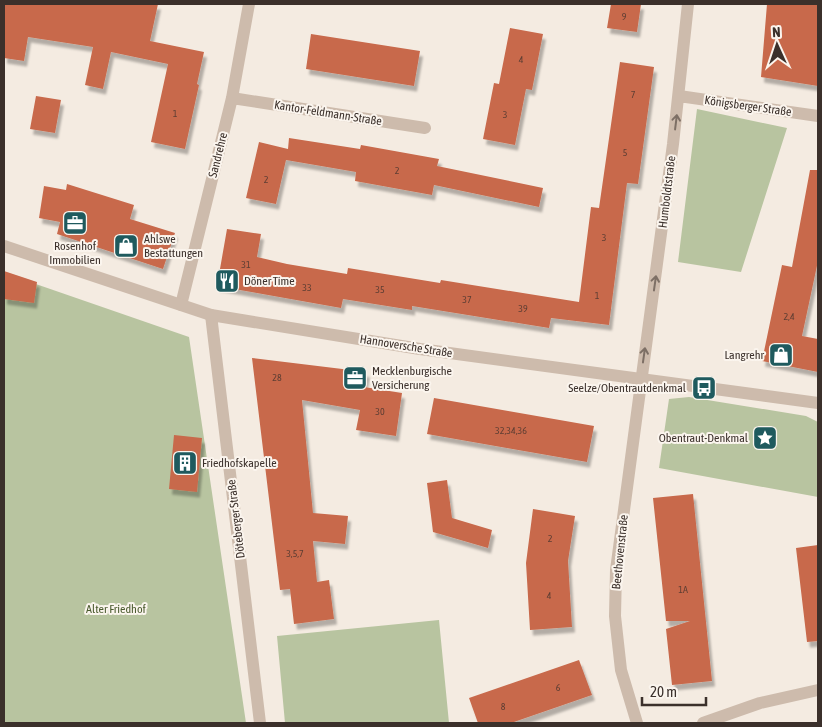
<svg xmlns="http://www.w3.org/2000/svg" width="822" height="727" viewBox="0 0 822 727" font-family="'Asap Condensed',sans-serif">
	<defs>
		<filter id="shadow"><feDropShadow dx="3" dy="5.5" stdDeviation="1" flood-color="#0004"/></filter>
	</defs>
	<rect width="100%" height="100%" fill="#f4ebe1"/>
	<!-- green -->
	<path fill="#b8c4a0" d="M697 109 787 128 741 272 678 262Z
		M4 273 189 337 246 723H4Z
		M689 397 806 416 818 422V497L659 468 669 399Z
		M439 620 449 723H285L277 636Z"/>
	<!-- building -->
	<path fill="#c8694b" filter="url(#shadow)" d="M4 4H158L150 41 204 52 197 84 199 85 185 149 151 142 168 64 111 52 103 89 85 85 93 47 28 37 24 61 4 58Z
		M611 4H641L637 32 607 28Z
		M767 4H818V86L761 77Z
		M510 28 543 34 532 90 526 89 515 145 483 139 494 83 499 84Z
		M311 34 420 51 414 86 306 69Z
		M620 62 654 67 638 184 627 183 609 325 551 318 549 328 412 306V310L343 299 341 308 217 286 227 229 261 234 257 257 287 264 347 274 348 268 440 283 441 280 579 302 591 207 599 208Z
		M36 96 61 100 55 133 30 129Z
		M289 138 360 149 361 145 439 159 437 166 543 188 539 207 434 185 432 195 355 181 356 172 286 160 276 204 246 198 259 142 288 149Z
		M810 170H818V261L802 336 818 339V372L762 361 782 265 792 267Z
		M67 184 134 205 130 219 175 233 163 269 57 234 60 222 39 218 44 186 66 190Z
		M4 271 37 282 34 303 4 299Z
		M252 358 367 372 364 387 402 393 396 436 356 430 360 410 302 400 313 513 348 516 345 544 313 541 317 582 329 580 334 619 294 624 290 589 280 590Z
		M434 398 594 426 587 462 427 434Z
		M174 435 202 438 197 492 169 489Z
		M447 480 452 518 492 530 488 548 433 532 427 483Z
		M693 494 712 681 672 685 666 629 690 621H666L653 498Z
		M533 509 575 516 568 561 572 627 530 630 526 563Z
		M818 545V641L807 642 796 548Z
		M579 660 592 695 511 723H478L469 698Z"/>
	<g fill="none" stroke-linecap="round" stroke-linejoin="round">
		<!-- minor -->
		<path stroke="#cdbbac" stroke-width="12" d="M679 96 818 116
			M232 98 425 128
			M181 305 232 98 249 4
			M211 315 260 723
			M637 723 621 670 615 616 616 570 673 144 688 4
			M703 723 760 703 818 690"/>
		<!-- tertiary -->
		<path stroke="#cdbbac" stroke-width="12" d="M4 246 211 315 420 349 818 403"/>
	</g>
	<!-- one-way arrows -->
	<defs><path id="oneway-shaft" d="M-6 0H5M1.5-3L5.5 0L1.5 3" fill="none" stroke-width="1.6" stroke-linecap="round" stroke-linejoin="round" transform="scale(1.25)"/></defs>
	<g stroke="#7d6f65">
		<use href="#oneway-shaft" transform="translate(676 122) rotate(-83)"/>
		<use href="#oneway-shaft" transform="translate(655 283) rotate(-82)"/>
		<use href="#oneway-shaft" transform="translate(644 355) rotate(-82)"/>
	</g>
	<!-- icons -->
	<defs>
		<symbol id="office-square" viewBox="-11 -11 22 22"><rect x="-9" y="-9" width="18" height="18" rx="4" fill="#1f5a5e" stroke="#fbf5ee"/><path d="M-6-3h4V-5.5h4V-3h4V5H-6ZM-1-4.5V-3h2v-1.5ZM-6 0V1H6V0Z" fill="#fff"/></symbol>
		<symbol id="shop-square" viewBox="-11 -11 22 22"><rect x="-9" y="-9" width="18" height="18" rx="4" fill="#1f5a5e" stroke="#fbf5ee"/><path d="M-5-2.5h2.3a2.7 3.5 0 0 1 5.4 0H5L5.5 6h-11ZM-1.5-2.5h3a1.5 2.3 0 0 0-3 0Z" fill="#fff"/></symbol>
		<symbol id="restaurant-square" viewBox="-11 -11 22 22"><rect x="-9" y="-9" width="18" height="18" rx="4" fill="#1f5a5e" stroke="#fbf5ee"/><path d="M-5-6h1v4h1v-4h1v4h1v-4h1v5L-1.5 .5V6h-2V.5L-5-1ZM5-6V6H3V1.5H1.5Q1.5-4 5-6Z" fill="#fff"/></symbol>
		<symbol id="bus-square" viewBox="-11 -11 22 22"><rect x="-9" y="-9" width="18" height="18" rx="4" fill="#1f5a5e" stroke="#fbf5ee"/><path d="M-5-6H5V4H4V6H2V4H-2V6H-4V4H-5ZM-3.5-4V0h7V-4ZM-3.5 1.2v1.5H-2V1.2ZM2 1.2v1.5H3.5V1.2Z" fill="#fff"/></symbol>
		<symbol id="sight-square" viewBox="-11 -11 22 22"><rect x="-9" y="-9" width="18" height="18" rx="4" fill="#1f5a5e" stroke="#fbf5ee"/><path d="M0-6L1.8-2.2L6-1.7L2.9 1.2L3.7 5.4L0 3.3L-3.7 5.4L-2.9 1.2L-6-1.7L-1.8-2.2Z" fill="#fff"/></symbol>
		<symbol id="building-square" viewBox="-11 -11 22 22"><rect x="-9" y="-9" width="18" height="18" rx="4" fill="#1f5a5e" stroke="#fbf5ee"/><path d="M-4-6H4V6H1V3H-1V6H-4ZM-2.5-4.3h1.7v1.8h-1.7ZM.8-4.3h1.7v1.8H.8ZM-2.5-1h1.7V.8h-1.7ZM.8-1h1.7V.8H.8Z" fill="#fff"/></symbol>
	</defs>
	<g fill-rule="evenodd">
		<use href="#office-square" x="61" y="209" width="28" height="28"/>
		<use href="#shop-square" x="112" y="232" width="28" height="28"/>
		<use href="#restaurant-square" x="213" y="267" width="28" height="28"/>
		<use href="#shop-square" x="767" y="341" width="28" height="28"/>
		<use href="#office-square" x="341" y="364" width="28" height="28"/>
		<use href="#bus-square" x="690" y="374" width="28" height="28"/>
		<use href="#sight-square" x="751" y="424" width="28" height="28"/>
		<use href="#building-square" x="171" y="449" width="28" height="28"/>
	</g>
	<g text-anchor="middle" stroke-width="4" stroke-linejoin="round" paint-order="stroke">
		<!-- number labels -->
		<g font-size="10" fill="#5e3e33">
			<text x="624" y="20">9</text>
			<text x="521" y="63">4</text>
			<text x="633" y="98">7</text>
			<text x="175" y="117">1</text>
			<text x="505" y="118">3</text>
			<text x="625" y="156">5</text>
			<text x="397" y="174">2</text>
			<text x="266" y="183">2</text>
			<text x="604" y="241">3</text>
			<text x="246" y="268">31</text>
			<text x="307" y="291">33</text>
			<text x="380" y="293">35</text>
			<text x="597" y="299">1</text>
			<text x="467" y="303">37</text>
			<text x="523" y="312">39</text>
			<text x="789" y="320">2,4</text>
			<text x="277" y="381">28</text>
			<text x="380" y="415">30</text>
			<text x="511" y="434">32,34,36</text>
			<text x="550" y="542">2</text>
			<text x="295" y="557">3,5,7</text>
			<text x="683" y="593">1A</text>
			<text x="549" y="599">4</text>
			<text x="558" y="691">6</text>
			<text x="503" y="710">8</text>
		</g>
		<!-- street labels -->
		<g font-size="12" fill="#3b302b" stroke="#fbf5ee">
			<text transform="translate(748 106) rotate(8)" y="4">Königsberger Straße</text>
			<text transform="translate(328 113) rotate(9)" y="4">Kantor-Feldmann-Straße</text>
			<text transform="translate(218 155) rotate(-76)" y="4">Sandrehre</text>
			<text transform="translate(667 192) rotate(-83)" y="4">Humboldtstraße</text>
			<text transform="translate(406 346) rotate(9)" y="4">Hannoversche Straße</text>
			<text transform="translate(236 519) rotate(-97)" y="4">Döteberger Straße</text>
			<text transform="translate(620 552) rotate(-84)" y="4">Beethovenstraße</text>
		</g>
		<!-- poi labels -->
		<g font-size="12" fill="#3b302b" stroke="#fbf5ee" text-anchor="start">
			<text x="144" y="243">Ahlswe<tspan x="144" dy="14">Bestattungen</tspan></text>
			<text x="75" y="250" text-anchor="middle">Rosenhof<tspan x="75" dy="14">Immobilien</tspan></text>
			<text x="244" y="285">Döner Time</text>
			<text x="764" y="359" text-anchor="end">Langrehr</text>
			<text x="372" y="375">Mecklenburgische<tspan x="372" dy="14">Versicherung</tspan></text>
			<text x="686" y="392" text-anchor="end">Seelze/Obentrautdenkmal</text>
			<text x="748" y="442" text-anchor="end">Obentraut-Denkmal</text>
			<text x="202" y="467">Friedhofskapelle</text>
		</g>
		<!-- park labels -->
		<g font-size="12" fill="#4a5a2e" stroke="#fbf5ee">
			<text x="116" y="613">Alter Friedhof</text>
		</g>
	</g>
	<!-- border -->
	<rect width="822" height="727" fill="none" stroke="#3b302b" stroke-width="10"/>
	<!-- north arrow -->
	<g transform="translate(777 45) rotate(357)" stroke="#fbf5ee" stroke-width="4" paint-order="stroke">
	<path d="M0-4L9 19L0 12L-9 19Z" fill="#3b302b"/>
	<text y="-8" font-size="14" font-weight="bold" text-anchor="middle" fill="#3b302b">N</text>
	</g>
	<!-- scale -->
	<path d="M642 697v8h64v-8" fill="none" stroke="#3b302b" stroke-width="2.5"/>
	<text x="650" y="697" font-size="15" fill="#3b302b" stroke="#fbf5ee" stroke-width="4" paint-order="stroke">20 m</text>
</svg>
